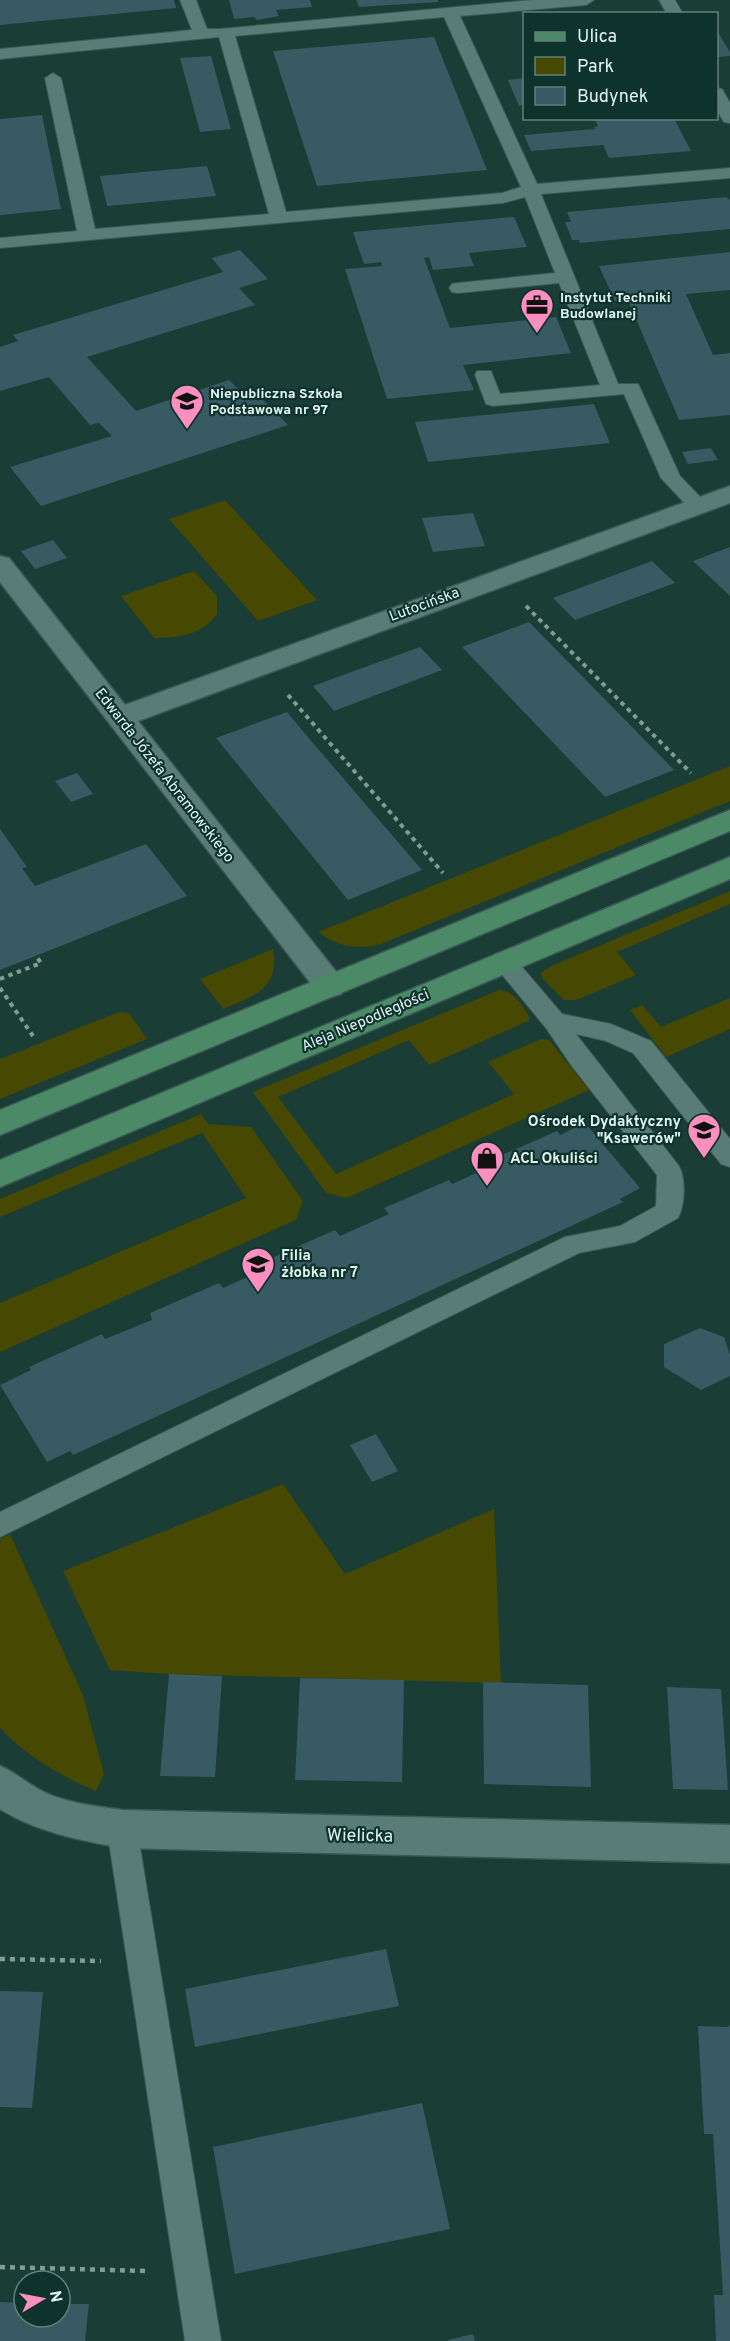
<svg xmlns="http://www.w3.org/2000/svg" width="730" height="2341" viewBox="0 0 730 2341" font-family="Overpass,sans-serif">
	<rect width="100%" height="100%" fill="#1a3d36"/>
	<!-- green -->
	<path fill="#474802" d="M225 500 317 600 258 621 169 519Z
		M194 571 217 596V614C202 635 179 638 154 638L121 596Z
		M730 766V801L381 944C357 950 338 947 318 932Z
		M730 891V904L617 952 636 975 576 1000H564L542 978 541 973 551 966Z
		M273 949C280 989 254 996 223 1009L200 979Z
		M499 990C515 991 522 1006 530 1018L528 1021 429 1065 409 1040 278 1097 336 1174 514 1094 488 1062 541 1039 549 1040 589 1090 347 1198 326 1193 253 1092Z
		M730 998V1029L666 1057 630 1010 642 1005 661 1027Z
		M119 1012 129 1013 147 1039 0 1099V1059Z
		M201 1114 208 1124 251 1127 303 1201 296 1220 0 1352V1303L246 1198 202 1133 0 1217V1199Z
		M283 1484 345 1574 494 1509 501 1683 169 1674 110 1670 63 1571Z
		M10 1534 83 1695 104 1774 96 1791C58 1775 28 1757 0 1728V1539Z"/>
	<!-- building -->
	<path fill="#375a63" d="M0 0H174L176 8 0 25Z
		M229 0H310L312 7 276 10 279 16 257 20 254 17 234 19Z
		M356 0H438V2L359 7Z
		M716 29 730 52V56L716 57Z
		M434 37 487 170 317 186 273 51Z
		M211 56 231 129 200 132 180 58Z
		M524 78V105L519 106 508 80Z
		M42 115 61 209 0 215V119Z
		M594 118 675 120 691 151 609 158 603 145 531 151 524 135 595 129 594 127 598 126Z
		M207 166 216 196 107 206 100 176Z
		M726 197 730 200V229L580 243 579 240H572L565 222H571L567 212Z
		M514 217 527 247 469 253 474 266 433 270 429 257 424 258 450 328 556 317 571 353 463 365 474 390 387 399 345 269 382 266 381 262 364 264 353 232Z
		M240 250 268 279 239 288 255 305 87 357 136 411 229 380 243 394 252 389 288 425 41 506 10 467 112 436 99 423 90 425 49 377 0 391V347L18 341 13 335 223 272 212 258Z
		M730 252V290L686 294 713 355 730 353V415L679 420 628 300 615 301 599 266Z
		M594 404 610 443 428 462 415 422Z
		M711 448 718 460 688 464 682 452Z
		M473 513 485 546 433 552 422 518Z
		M53 540 67 558 35 569 21 551Z
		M730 547V596L693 561Z
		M652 561 675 583 575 620 553 598Z
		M529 622 637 732 674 770 605 797 462 647Z
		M420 647 442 670 334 711 313 686Z
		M287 712 307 736 422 870 348 900 216 738Z
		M77 773 93 794 71 802 55 781Z
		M0 829 27 867 22 868 35 886 146 844 187 896 0 970Z
		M585 1123 640 1188 620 1199 623 1202 73 1455 70 1451 47 1462 0 1385 31 1370 29 1367 102 1334 105 1339 152 1320 150 1313 219 1283 223 1288 272 1266 267 1260 335 1230 340 1236 389 1214 384 1208 449 1180 452 1184 496 1164 493 1159 557 1131 560 1135Z
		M700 1328 724 1337 730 1355V1376L701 1390 664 1367V1344Z
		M376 1434 398 1471 372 1482 350 1445Z
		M169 1674 222 1676 215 1777 160 1776Z
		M300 1678 404 1680 402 1782 295 1780Z
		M483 1682 588 1685 591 1787 484 1784Z
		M667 1687 721 1689 728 1790 673 1789Z
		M386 1949 399 2006 195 2047 185 1989Z
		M0 1991 43 1992 32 2108 0 2107Z
		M730 2025V2341H716L714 2295H723L713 2134H704L698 2026 728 2027Z
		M422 2103 450 2229 235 2274 213 2147Z
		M0 2302 24 2303V2317H60V2304H89L85 2341H0Z
		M473 2334 475 2341H448V2340Z"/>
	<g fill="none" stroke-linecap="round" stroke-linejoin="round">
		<defs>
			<path id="service" d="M180 0H196L207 29H220L532 0H594L586 5 460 16 537 184 730 168V178L541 194 618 384H638L640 388 680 476 705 502 708 506 705 510H691L661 478 624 394 493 406 486 404 475 375 477 371H491L500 394 600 385 559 283 458 293 452 292 449 288 452 284 458 283 555 273 525 197 503 203 0 248V238L77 231 45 78 53 73 61 78 95 229 269 214 219 37 0 59V49L192 30ZM444 17 521 187 502 193 286 212 235 36Z
				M659 0H675L683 14H667Z
				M716 88 722 89 730 103V123L724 122 716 109Z
				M503 952 511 954 562 1014 611 1024 651 1041 730 1139V1167L721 1164 633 1053 606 1041 576 1034 679 1166C686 1179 685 1205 678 1218L635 1242 579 1253 0 1537V1512L565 1237 620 1226 656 1206 657 1175 571 1065 546 1028 495 966 491 960 495 954Z
				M122 1815 133 1819 137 1829 221 2341H185L107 1829 111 1819Z"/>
			<path id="minor" d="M730 486V503L138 721 341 978 346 986 341 994 330 997 319 994 0 582V556L9 558 125 705Z
				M0 1766C15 1772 25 1782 40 1790 64 1803 95 1806 122 1810L730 1825V1863L122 1848C79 1840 37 1832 0 1809Z"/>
			<path id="secondary" d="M730 810V831L0 1135V1110Z
				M730 857V879L0 1187V1160Z"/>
		</defs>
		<!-- service casing -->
		<use href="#service" stroke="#3a5955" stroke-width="2"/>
		<!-- minor casing -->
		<use href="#minor" stroke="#3a5955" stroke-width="3"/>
		<!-- secondary casing -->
		<use href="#secondary" stroke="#3a5955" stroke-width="3"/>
		<!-- path-far1 -->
		<path stroke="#819c96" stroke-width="4" stroke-dasharray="4.5 4.5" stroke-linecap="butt" d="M526 606 691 773
			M288 695 443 873
			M0 979 41 963 36 956
			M0 988 33 1036"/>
		<!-- path -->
		<path stroke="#819c96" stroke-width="4.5" stroke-dasharray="5 5" stroke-linecap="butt" d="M0 1959 101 1961
			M0 2267 147 2271"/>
		<!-- service -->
		<use href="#service" fill="#597d76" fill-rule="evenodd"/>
		<!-- minor -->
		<use href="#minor" fill="#597d76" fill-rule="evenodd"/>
		<!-- secondary -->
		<use href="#secondary" fill="#4c8966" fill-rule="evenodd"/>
	</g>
	<!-- icons -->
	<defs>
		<symbol id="office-pin" viewBox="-11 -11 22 30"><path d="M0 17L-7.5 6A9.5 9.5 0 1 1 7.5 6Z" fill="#fd8ec0" stroke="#0e322c"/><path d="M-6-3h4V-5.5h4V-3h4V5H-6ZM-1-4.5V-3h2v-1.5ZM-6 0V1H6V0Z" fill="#111"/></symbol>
		<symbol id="university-pin" viewBox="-11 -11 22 30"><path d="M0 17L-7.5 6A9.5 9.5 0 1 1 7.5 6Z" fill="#fd8ec0" stroke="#0e322c"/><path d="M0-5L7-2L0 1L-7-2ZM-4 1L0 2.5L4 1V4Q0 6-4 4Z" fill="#111"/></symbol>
		<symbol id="shop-pin" viewBox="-11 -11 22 30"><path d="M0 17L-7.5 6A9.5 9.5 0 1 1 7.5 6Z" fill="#fd8ec0" stroke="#0e322c"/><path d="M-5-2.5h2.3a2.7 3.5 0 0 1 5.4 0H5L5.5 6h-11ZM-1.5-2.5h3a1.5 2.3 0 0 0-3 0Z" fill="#111"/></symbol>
		<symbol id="school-pin" viewBox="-11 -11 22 30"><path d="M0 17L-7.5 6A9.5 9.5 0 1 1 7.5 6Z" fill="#fd8ec0" stroke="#0e322c"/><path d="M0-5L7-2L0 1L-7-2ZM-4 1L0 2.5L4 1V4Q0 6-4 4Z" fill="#111"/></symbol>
	</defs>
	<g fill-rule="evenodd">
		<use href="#office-pin" x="518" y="286" width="38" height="52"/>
		<use href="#university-pin" x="168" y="382" width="38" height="52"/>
		<use href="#university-pin" x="685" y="1111" width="38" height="52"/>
		<use href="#shop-pin" x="468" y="1139" width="38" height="52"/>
		<use href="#school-pin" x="239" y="1245" width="38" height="52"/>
	</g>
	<g text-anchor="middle" stroke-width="4.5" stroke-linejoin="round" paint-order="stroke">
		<!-- far-poi labels -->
		<g font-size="14" font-weight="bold" fill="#e1f4f0" stroke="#0e322c" text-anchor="start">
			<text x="560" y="302">Instytut Techniki<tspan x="560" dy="16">Budowlanej</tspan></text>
			<text x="210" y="398">Niepubliczna Szkoła<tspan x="210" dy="16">Podstawowa nr 97</tspan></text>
		</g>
		<!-- street labels -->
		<g font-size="15" fill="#e1f4f0" stroke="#0e322c">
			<text transform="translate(424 604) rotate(-20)" y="5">Lutocińska</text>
			<text transform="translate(165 775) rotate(52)" y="5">Edwarda Józefa Abramowskiego</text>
			<text transform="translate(365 1020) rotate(-23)" y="5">Aleja Niepodległości</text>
		</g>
		<!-- poi labels -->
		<g font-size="15" font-weight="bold" fill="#e1f4f0" stroke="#0e322c" text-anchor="start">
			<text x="681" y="1126" text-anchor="end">Ośrodek Dydaktyczny<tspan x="681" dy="17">"Ksawerów"</tspan></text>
			<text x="510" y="1163">ACL Okuliści</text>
			<text x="281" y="1260">Filia<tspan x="281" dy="17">żłobka nr 7</tspan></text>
		</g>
		<!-- near-street labels -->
		<g font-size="18" fill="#e1f4f0" stroke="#0e322c">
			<text transform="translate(360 1835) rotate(1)" y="6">Wielicka</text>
		</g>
	</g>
	<!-- legend -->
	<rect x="523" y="12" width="195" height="108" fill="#0e322c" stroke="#62807a" stroke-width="1.5"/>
	<rect x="535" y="32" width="30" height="9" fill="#4c8966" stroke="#62807a" stroke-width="1.5"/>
	<text x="577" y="42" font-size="18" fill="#e1f4f0">Ulica</text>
	<rect x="535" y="57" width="30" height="18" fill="#474802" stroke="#62807a" stroke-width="1.5"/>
	<text x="577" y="72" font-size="18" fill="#e1f4f0">Park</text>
	<rect x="535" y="87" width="30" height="18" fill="#375a63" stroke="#62807a" stroke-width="1.5"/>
	<text x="577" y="102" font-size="18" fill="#e1f4f0">Budynek</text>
	<!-- north arrow -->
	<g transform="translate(42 2299) rotate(80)"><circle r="28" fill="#0e322c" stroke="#62807a" stroke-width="1.5"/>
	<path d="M0-4.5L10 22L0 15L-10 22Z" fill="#fd8ec0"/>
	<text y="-9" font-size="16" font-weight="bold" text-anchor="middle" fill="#e1f4f0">N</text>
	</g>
</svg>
